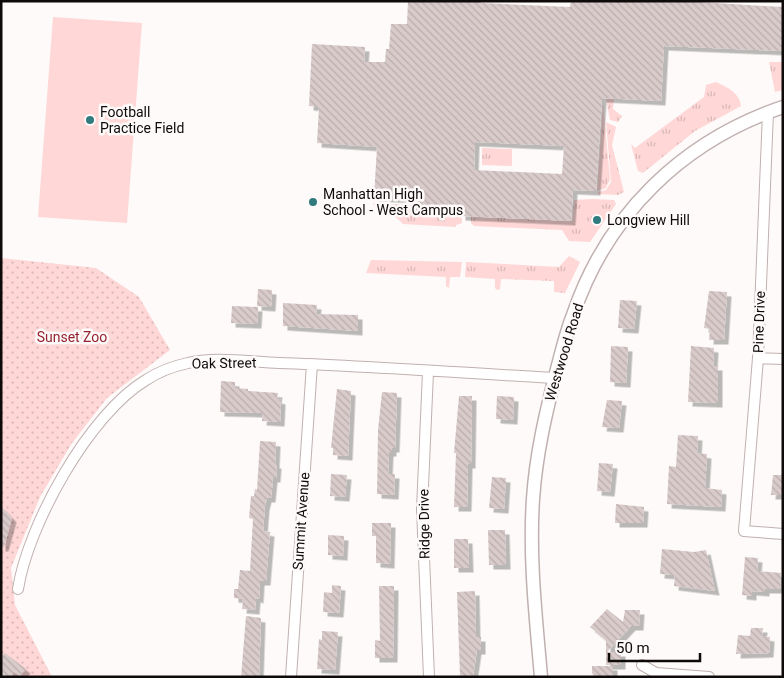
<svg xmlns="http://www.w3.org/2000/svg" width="784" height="678" viewBox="0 0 784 678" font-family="Roboto,sans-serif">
	<defs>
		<pattern id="grass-tufts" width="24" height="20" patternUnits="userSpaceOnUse" patternTransform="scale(1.25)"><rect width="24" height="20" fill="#fed7d6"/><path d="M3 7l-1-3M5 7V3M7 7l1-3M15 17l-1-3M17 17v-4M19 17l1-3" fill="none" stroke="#d8b7b6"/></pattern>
		<pattern id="park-dots" width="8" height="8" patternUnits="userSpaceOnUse" patternTransform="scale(1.25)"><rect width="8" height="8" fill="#fed7d6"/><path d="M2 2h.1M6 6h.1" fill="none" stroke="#d8b7b6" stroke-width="1.8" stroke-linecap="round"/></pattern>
		<pattern id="building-back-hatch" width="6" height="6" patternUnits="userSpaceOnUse" patternTransform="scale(1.25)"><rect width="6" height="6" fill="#dacbcb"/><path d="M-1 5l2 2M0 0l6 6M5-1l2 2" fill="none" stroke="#baadad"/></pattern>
		<filter id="shadow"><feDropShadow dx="4.5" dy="4.5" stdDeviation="0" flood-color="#0004"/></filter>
	</defs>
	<rect width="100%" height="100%" fill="#fdfaf9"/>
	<!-- grass -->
	<path fill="url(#grass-tufts)" d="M769 62H783V90L775 92Z
		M716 82C727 87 740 93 741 106L695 131 643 173 638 171 631 144 635 148 704 97 706 85Z
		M606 99H614L613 109 622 116 618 122 610 120Z
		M603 104 610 179 606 188 597 191Z
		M606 122 616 127 612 145 624 192 618 195 598 194V192L606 190 611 182Z
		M482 148 512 149V166L482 165Z
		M593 199 614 200 616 204 590 242 569 241 562 230 474 226 471 223V217L572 221 574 200Z
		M373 203 461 208 462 223 456 225V227L403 224C395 215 388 212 377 210Z
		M569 256 580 262 565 293 554 292V281L501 279 500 289 497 290 495 288V279L465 277 466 262 559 267Z
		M371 260 462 262 460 277H450L449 288 446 286V277L366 273Z"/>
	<!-- park -->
	<path fill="url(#park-dots)" d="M1 258 96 268 139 297 170 350 107 398 72 443 40 497 11 568 15 605 52 677H1Z"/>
	<!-- pitch -->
	<path fill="#fed7d6" d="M53 17 142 23 127 223 38 217Z"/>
	<!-- building -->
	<path fill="url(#building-back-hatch)" fill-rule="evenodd" filter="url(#shadow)" d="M408 1H481V3L570 7 571 1H681L783 7V51L664 46 661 101 602 98 596 191 573 190 571 221 461 216V208L411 206V199L374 197 377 147 317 143 319 107 309 106 312 44 365 47 364 62H385L386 49H389L391 24H407ZM475 142 564 146 562 174 474 170Z
		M258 289 272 290 271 307 257 306Z
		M709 291 727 292 724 340H709L710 329 704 328Z
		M620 300 637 301 634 329 618 328Z
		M283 303 317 305 316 314 358 315V331L283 326Z
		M232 306 258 307 257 324 231 323Z
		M611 346 628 347 626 383 610 382Z
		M691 346 714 348 713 366H718V403L688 402Z
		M221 381 235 382V388L248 389V391L278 393 277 399 281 400 280 422 262 421 263 413 220 412Z
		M337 389 351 391 348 456 333 455V448H331Z
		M382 392 397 393 395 448H392V452H389L388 474H395L394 495 377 494 378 430Z
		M459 396H472L471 464H468L467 507H454L456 453H454Z
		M497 396 514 397 513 420 496 419Z
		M607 400 622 401 619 428 602 427Z
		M678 435 698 436 697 453 707 454 705 488 722 490 721 507 667 504 669 466 676 467Z
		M260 441 276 442 275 464H277L276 478H273L271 498H267L265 506 263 531 270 532 266 581H260L259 599 256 598 255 610 242 609 243 599 234 598V589H238L240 570 250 571 253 519 249 518 251 496H254L255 489 257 490Z
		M599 463 613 464 610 492 597 491Z
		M331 474 347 475 345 497 330 496Z
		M773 475H783V495H771Z
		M492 477 506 478 504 509 489 508Z
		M616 504 644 507 643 523H615Z
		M1 506 12 518 4 547H1Z
		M372 523H391L390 564 376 563V536H372Z
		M488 530H505L506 565H489Z
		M328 535 344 536 343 556 328 555Z
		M454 539H468L469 568H454Z
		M662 549 694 552 706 550 715 591 674 586 675 575 660 574Z
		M745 557 758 558 757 571 781 573 780 589H765V592L752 591V596L742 595Z
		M332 585 341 586 339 613 323 612 324 592 332 593Z
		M379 586H394L393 658H375V640L380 641Z
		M475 591 476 637H481V650H477L473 677H460L457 592Z
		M607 609 623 622 625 610H640L639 626H631L607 652H621V665H606V640L590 627Z
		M246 616 261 618 259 677H241Z
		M751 628H763L762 636 770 637 769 653 736 654 738 635 750 636Z
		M322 631 338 632 335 670 317 669 319 639 322 640Z
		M5 653 26 669 20 676 14 672 11 677H1V658Z
		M592 666H613V677H595L592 673Z"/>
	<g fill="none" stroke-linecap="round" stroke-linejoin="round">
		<defs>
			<path id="minor" d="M768 112 758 358 744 531 783 534
				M758 358 783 359
				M428 372 422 509 429 677
				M18 589C28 525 89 414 146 380 158 372 174 366 188 363 214 356 251 362 279 363 371 366 463 373 555 378
				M642 665 656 673 709 677
				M291 677 312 364"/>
			<path id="tertiary" d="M541 677C536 618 529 559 533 499 536 454 546 412 557 369 562 351 566 332 573 315 607 214 683 141 783 107"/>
		</defs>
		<!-- minor casing -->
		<use href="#minor" stroke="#c0b1b0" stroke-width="12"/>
		<!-- tertiary casing -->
		<use href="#tertiary" stroke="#c0b1b0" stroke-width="15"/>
		<!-- minor -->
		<use href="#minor" stroke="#fff" stroke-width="10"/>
		<!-- tertiary -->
		<use href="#tertiary" stroke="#fff" stroke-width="12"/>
	</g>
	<!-- markers -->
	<g fill="#317a7d" stroke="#fdfaf9" stroke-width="2">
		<circle cx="90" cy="120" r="5"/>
		<circle cx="313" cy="202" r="5"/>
		<circle cx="597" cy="220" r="5"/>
	</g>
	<g text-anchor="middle" stroke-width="5" stroke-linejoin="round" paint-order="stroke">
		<!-- poi labels -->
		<g font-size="14" fill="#0f0a0a" stroke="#fdfaf9" text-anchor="start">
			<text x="100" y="117">Football<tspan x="100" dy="16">Practice Field</tspan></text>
			<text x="323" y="199">Manhattan High<tspan x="323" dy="16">School - West Campus</tspan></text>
			<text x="607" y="225">Longview Hill</text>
		</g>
		<!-- street labels -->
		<g font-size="14" fill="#0f0a0a" stroke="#fdfaf9">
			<text transform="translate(759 322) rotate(-88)" y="5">Pine Drive</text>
			<text transform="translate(564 352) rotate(-73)" y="5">Westwood Road</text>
			<text transform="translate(224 363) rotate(-1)" y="5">Oak Street</text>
			<text transform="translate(301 521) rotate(-86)" y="5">Summit Avenue</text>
			<text transform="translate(424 524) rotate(-91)" y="5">Ridge Drive</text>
		</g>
		<!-- park labels -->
		<g font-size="14" fill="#942230" stroke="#fdfaf9">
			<text x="72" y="342">Sunset Zoo</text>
		</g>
	</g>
	<!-- border -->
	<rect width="784" height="678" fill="none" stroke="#0f0a0a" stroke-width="5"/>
	<!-- scale -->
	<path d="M609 653v8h91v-8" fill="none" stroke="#0f0a0a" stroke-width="2.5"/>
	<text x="616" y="653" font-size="15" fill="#0f0a0a" stroke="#fdfaf9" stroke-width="4" paint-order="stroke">50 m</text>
</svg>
